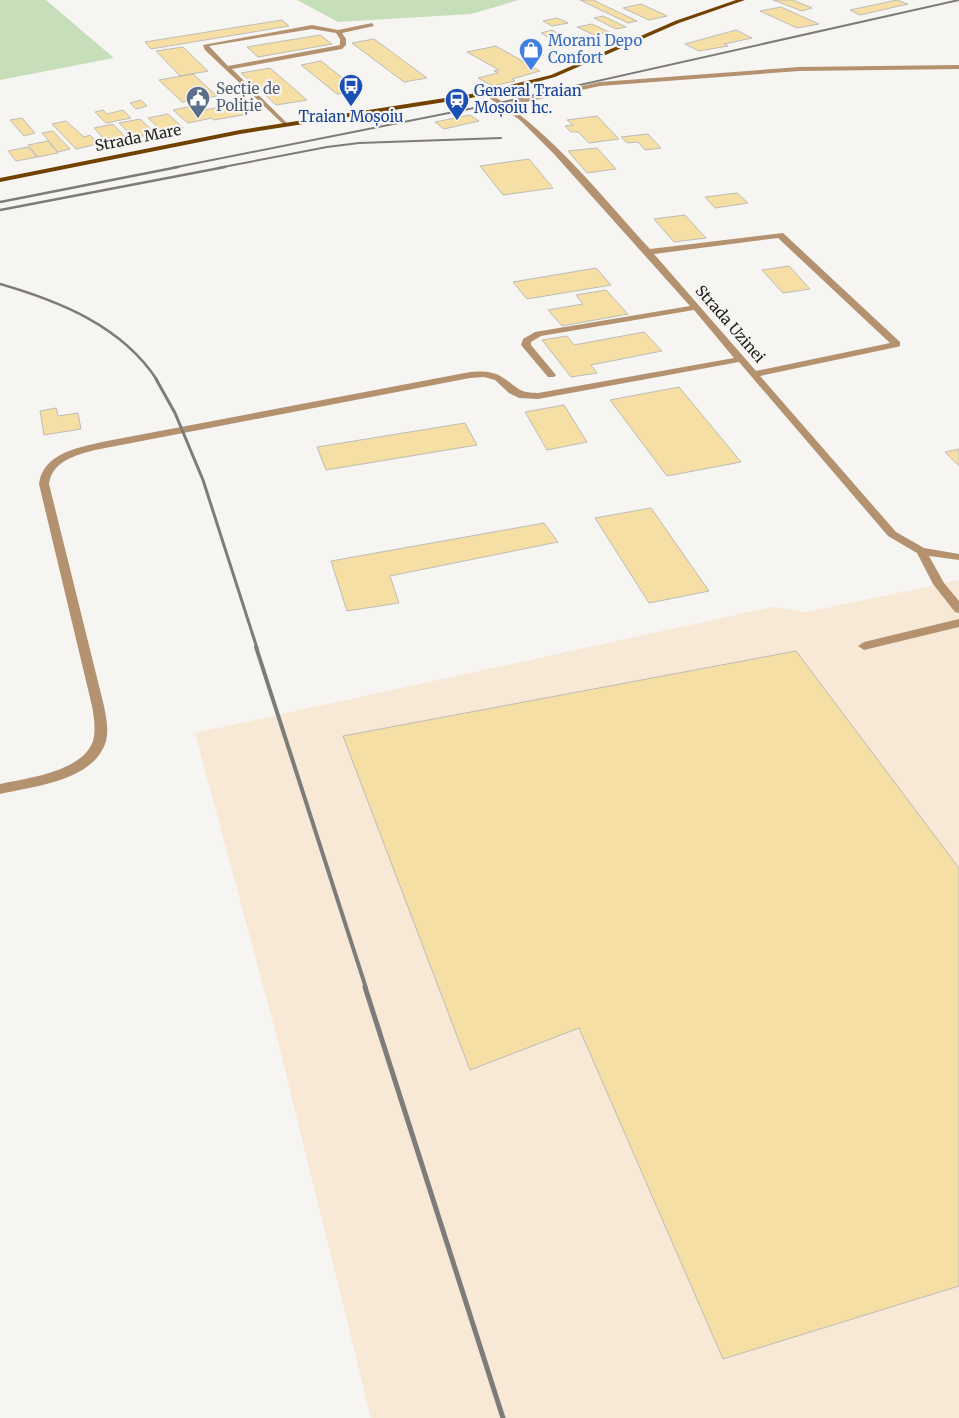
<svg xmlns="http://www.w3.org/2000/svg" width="959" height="1418" viewBox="0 0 959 1418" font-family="Merriweather,serif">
	<rect width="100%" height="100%" fill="#f7f5f2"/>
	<!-- industrial -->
	<path fill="#f7e9d6" d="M959 580V1418H371L276 1034 195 733 772 607 807 612Z"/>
	<!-- green -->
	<path fill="#c6dfba" d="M0 0H46L114 58 0 80Z
		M297 0H519L471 14 338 22Z"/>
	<!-- building -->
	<path fill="#f6dfa4" stroke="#bdbcb8" d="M580 0H593L637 21 628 23Z
		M773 0H793L812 8 802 11Z
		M897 0 908 4 860 15 850 10Z
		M641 4 667 16 649 20 623 8Z
		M781 7 819 24 797 28 760 11Z
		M603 16 626 27 616 29 594 18Z
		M557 18 568 23 552 26 543 21Z
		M282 20 289 26 151 49 145 42Z
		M592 24 609 32 594 35 577 27Z
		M552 30 570 40 558 43 541 33Z
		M736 30 752 38 724 44 728 46 699 51 685 44Z
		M320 35 332 44 258 57 247 47Z
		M374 39 427 78 404 82 352 43Z
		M496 46 540 71 512 79 515 81 493 86 478 78 498 73 494 71 499 70 467 52Z
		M183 47 208 71 180 76 156 51Z
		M321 61 358 90 337 94 301 65Z
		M270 68 307 100 276 105 241 73Z
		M193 74 217 96 182 102 159 80Z
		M141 100 147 106 136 109 130 103Z
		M237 104 248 114 214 120 212 118 188 123 173 110 198 105 204 110Z
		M103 110 107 114 123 110 131 118 106 123 95 112Z
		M168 114 183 128 163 132 148 118Z
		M470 115 479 121 444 129 435 122Z
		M597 116 619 139 589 143 578 132H571L565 126 573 125 567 120Z
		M22 118 35 133 24 136 10 120Z
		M140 119 155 133 134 138 119 123Z
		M66 121 84 137 90 135 98 144 76 149 52 124Z
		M113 124 127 139 108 143 94 128Z
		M53 131 70 149 58 152 42 133Z
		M648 134 661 148 645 150 638 142 627 143 621 137Z
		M48 141 58 153 38 157 28 145Z
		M28 147 37 157 16 161 8 151Z
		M597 148 616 169 587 173 568 151Z
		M529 159 553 188 503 195 480 166Z
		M737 193 748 203 715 208 705 197Z
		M685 215 706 238 674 242 654 219Z
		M789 266 810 289 783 293 762 270Z
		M596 268 611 285 527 299 513 282Z
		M606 290 628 314 562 326 548 310 583 304 576 295Z
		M644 332 662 351 591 365 597 373 571 377 542 340 567 336 574 345Z
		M679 387 741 462 667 476 610 400Z
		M564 405 587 442 547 450 525 412Z
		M56 408 58 416 78 413 81 429 44 435 40 411Z
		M465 423 477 445 326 470 317 447Z
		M959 449V466L945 452Z
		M651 508 709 591 649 603 595 518Z
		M544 523 558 542 390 576 399 603 347 611 331 561Z
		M796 651 959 868V1286L723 1359 579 1028 470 1070 343 736Z"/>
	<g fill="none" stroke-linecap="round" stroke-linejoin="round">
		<!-- minor -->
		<path fill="#b49270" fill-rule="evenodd" d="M372 23 374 26 342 33 346 39V45L342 49 232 69 287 123V125L285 126 205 50 203 45 312 25 338 30ZM312 29 336 33 340 39V45L228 66 209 46Z
			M959 65V69L799 71 600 86 508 106C562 145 605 200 650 249L783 233 900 342V346L897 347 760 376 896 532 924 548 959 554V560L929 556 944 583 959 601V613L955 612 933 584 917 553 888 536 739 362 538 399 519 398 509 393 495 380 484 377 470 378 95 450C76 455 52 461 49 484L104 706C106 717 109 729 106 741 94 781 35 786 0 794V784C27 778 82 772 93 741 96 730 94 717 92 706L39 484C43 452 81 447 107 441L470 372C481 371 493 371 502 377 518 387 517 393 538 393L734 358 694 310 541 336 531 342V345L556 375 554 377H548L521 345 523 339 535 332 690 306 554 154 521 121 484 94V92H488L504 103 600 82 799 67ZM778 238 890 343 756 371 654 254Z
			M959 619V627L864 650 858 646 864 642Z"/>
		<!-- major -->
		<path fill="#714200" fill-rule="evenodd" d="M736 0H745L679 23 555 77 511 89 471 98 240 134 0 182V178L240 130 471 94 510 85 551 75 675 21Z"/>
		<!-- rail-far4 -->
		<path stroke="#7e7c7b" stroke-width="2" d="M172 168 499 103 959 0
			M218 168 327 147 359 143 501 138"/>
		<!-- rail-far3 -->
		<path stroke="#7e7c7b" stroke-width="2.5" d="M0 202 178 167
			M0 210 225 167
			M0 284C59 301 122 326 157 380"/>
		<!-- rail-far2 -->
		<path stroke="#7e7c7b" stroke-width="3" d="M156 379 175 413 203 480 257 648"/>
		<!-- rail-far1 -->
		<path stroke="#7e7c7b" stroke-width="4" d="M256 647 366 988"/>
		<!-- rail -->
		<path stroke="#7e7c7b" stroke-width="5" d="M365 987 503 1418"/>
	</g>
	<!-- icons -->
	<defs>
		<symbol id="shop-pin" viewBox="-11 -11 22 30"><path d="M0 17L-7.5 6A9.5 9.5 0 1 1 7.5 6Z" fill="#3f7fe0" stroke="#f7f5f2"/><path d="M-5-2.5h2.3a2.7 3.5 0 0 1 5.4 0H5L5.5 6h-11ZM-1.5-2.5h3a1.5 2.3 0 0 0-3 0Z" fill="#fff"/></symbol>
		<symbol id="bus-pin" viewBox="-11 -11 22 30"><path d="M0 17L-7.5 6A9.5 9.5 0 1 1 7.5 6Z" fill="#1a4fb4" stroke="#f7f5f2"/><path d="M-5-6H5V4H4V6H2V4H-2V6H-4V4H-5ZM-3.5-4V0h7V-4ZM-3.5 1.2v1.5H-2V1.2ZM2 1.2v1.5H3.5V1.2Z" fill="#fff"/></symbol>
		<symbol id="civic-pin" viewBox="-11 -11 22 30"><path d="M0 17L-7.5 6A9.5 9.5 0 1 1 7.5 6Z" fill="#5c6f8a" stroke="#f7f5f2"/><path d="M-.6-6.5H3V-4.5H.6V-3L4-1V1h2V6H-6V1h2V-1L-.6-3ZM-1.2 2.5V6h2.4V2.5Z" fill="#fff"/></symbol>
		<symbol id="station-pin" viewBox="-11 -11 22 30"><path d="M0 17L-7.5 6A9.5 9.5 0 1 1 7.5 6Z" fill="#1a4fb4" stroke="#f7f5f2"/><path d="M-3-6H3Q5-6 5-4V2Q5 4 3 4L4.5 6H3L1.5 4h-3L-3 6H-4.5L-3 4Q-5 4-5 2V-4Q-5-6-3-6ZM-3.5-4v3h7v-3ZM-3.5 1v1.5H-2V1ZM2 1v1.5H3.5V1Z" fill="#fff"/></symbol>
	</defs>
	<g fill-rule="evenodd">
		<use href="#shop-pin" x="517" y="36" width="28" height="38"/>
		<use href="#bus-pin" x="337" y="72" width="28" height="38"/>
		<use href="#civic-pin" x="184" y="84" width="28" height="38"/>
		<use href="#station-pin" x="443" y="86" width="28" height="38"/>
	</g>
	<g text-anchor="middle" stroke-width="4.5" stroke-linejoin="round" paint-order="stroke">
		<!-- far-shop labels -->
		<g font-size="15" fill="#366cbe" stroke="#f7f5f2" text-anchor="start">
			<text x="548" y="46">Morani Depo<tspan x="548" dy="17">Confort</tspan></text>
		</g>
		<!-- far-service labels -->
		<g font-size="15" fill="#4e5e75" stroke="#f7f5f2" text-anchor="start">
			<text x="216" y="94">Secție de<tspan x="216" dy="17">Poliție</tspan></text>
		</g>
		<!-- far-transit labels -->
		<g font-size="15" fill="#164399" stroke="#f7f5f2" text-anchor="start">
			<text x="474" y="96">General Traian<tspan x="474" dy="17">Moșoiu hc.</tspan></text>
			<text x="351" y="122" text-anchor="middle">Traian Moșoiu</text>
		</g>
		<!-- far-street labels -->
		<g font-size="15" fill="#232221" stroke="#f7f5f2">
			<text transform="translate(138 138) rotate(-11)" y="5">Strada Mare</text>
			<text transform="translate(730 324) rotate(49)" y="5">Strada Uzinei</text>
		</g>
	</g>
</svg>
